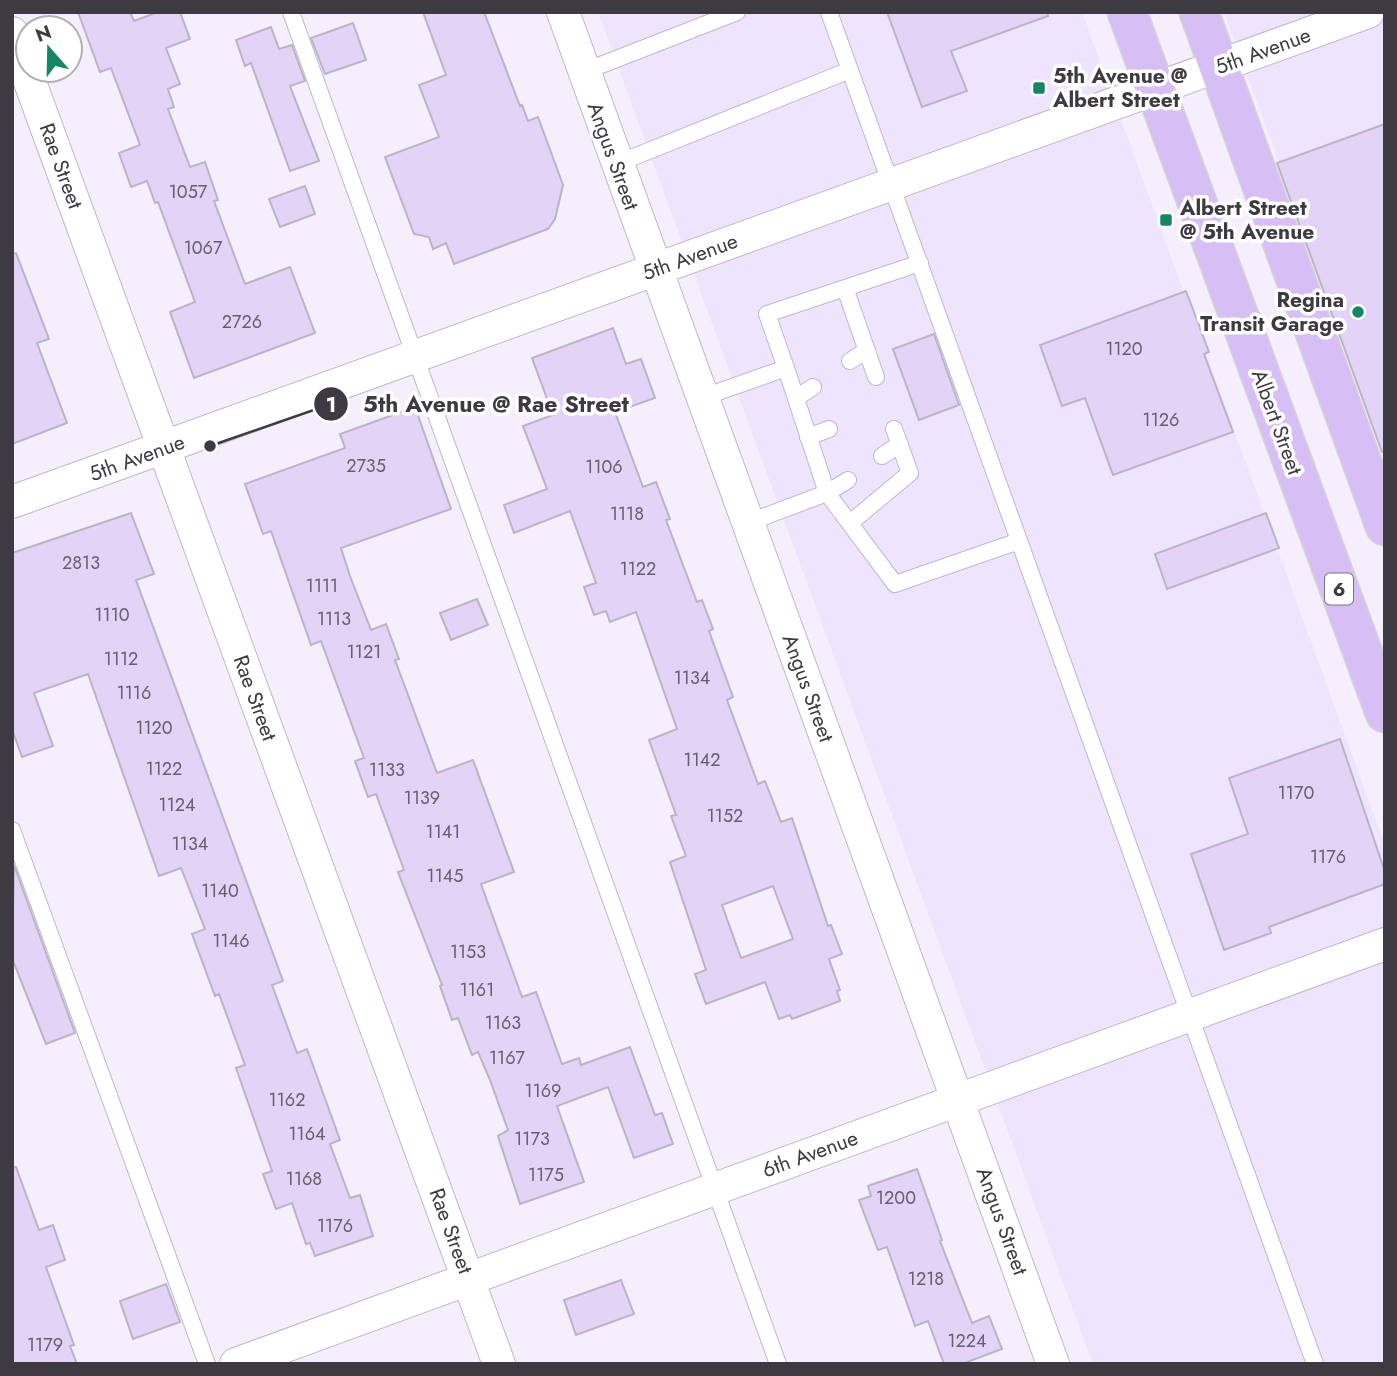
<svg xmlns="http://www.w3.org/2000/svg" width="1397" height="1376" viewBox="0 0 1397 1376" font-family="Jost,sans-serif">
	<rect width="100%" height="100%" fill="#f4eefd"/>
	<!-- built -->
	<path fill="#efe4fe" d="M598 12H1082L1385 845V1364H1093Z
		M1224 12H1385V451Z"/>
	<!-- building -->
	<path fill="#e2d3f7" stroke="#bbb4c5" stroke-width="2" fill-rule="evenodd" d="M78 12H130L134 21 158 12H180L190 39 166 48 180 84 168 89 174 107 168 109 190 167 205 162 218 200 214 201 245 284 290 267 315 333 194 378 170 312 195 302 158 202 155 203 147 181 131 187 119 153 140 145 111 68 100 72Z
		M423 12H484L520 106 522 105 528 121 538 117 563 185 555 219 548 229 454 264 446 243 433 249 429 237 414 234 385 157 439 137 419 85 446 75Z
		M887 12H1047L1048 16 951 51 967 91 922 107Z
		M353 23 366 60 325 74 311 38Z
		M271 27 279 49 292 45 305 81 290 86 319 161 290 171 251 63 245 66 236 40Z
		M1385 124V451L1382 452 1277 163Z
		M305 186 315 214 280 227 269 199Z
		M16 253 49 339 37 343 67 423 12 444V254Z
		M1186 291 1209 352 1204 354 1233 432 1113 475 1085 398 1062 406 1040 345Z
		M613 328 626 364 641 359 655 398 615 412 643 487 656 482 670 519 666 520 697 602 702 600 713 629 709 631 733 697 727 700 758 784 765 781 781 822 792 818 828 926 831 925 842 954 829 959 840 990 837 991 840 1001 792 1019 790 1015 779 1019 765 982 706 1004 695 974 706 970 670 862 686 856 671 816 676 815 649 740 677 729 636 612 610 622 606 611 594 615 584 587 596 583 570 511 514 533 504 505 547 489 523 426 553 415 532 358ZM773 886 793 939 741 958 722 905Z
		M934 334 959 405 919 420 893 349Z
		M415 407 451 509 341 548 350 576 371 630 386 624 399 659 395 660 437 773 473 760 514 872 481 884 522 997 536 992 562 1064 579 1058 581 1065 630 1047 655 1115 662 1113 673 1144 634 1158 608 1087 557 1106 584 1182 520 1204 498 1136 508 1130 490 1080 478 1052 472 1055 458 1018 452 1020 440 986 442 985 398 872 404 870 376 794 368 797 355 761 364 758 321 641 311 645 271 531 263 534 245 484 345 448 340 434Z
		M131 513 154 574 136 580 283 981 272 985 297 1053 307 1049 340 1140 330 1144 350 1198 360 1195 373 1236 315 1256 310 1243 306 1244 292 1203 276 1209 263 1174 272 1171 236 1068 245 1065 219 994 215 996 192 934 205 929 181 868 159 876 88 674 34 693 53 746 22 757 12 729V553Z
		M1266 513 1279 548 1167 589 1155 554Z
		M477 599 488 625 451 640 440 613Z
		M1340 739 1385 872V884L1269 927 1271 933 1224 950 1191 854 1248 834 1229 778Z
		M14 865 75 1033 46 1044 12 958Z
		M12 1167H16L39 1230 53 1225 65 1260 46 1267 74 1345 70 1346 77 1364H12Z
		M917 1169 942 1240 940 1241 972 1323 989 1316 1002 1349 962 1364H944L928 1321 915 1326 887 1247 878 1250 859 1200 871 1196 868 1186Z
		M621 1280 634 1314 576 1335 564 1300Z
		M166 1284 180 1322 133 1339 120 1301Z"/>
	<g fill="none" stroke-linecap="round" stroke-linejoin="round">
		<defs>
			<path id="service" d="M291 12 778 1364
				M829 12 1315 1364
				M583 72 737 12
				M616 164 850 70
				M845 288 876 377
				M850 361 867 350
				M786 368 767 314 920 263
				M701 398 786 368 827 493 747 523
				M796 398 813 387
				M808 437 829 429
				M882 456 900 444
				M848 480 827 493 895 584 1019 541
				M850 523 910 473 894 429
				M12 830 207 1364"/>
			<path id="minor" d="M563 12 1053 1364
				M12 33 499 1364
				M12 502 1368 12
				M236 1364 1385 944"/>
			<path id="primary" d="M1127 12 1385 713
				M1199 12 1385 526"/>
		</defs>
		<!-- service casing -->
		<use href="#service" stroke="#beb7c9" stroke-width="18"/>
		<!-- minor casing -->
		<use href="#minor" stroke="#beb7c9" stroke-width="34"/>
		<!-- primary casing -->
		<use href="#primary" stroke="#d4d4d5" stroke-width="41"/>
		<!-- service -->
		<use href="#service" stroke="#fff" stroke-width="16"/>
		<!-- minor -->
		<use href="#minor" stroke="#fff" stroke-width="32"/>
		<!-- primary -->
		<use href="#primary" stroke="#d7bef4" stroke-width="38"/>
	</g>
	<!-- markers -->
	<g fill="#148665" stroke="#fff" stroke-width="2.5">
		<rect x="1032" y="81" width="14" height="14" rx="3.5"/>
		<rect x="1159" y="213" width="14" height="14" rx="3.5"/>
		<circle cx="1358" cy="312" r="7"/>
	</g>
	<g text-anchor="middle" stroke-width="7" stroke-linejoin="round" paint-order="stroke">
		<!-- number labels -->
		<g font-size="18" fill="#66606e">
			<text x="188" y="198">1057</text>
			<text x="203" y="254">1067</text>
			<text x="242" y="328">2726</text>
			<text x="1124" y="355">1120</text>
			<text x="1161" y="426">1126</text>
			<text x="366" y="472">2735</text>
			<text x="604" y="473">1106</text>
			<text x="627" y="520">1118</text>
			<text x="81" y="569">2813</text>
			<text x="638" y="575">1122</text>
			<text x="322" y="592">1111</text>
			<text x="112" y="621">1110</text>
			<text x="334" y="625">1113</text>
			<text x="364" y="658">1121</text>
			<text x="121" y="665">1112</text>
			<text x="692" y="684">1134</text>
			<text x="134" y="699">1116</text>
			<text x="154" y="734">1120</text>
			<text x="702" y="766">1142</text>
			<text x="164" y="775">1122</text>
			<text x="387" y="776">1133</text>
			<text x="1296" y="799">1170</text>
			<text x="422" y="804">1139</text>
			<text x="177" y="811">1124</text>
			<text x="725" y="822">1152</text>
			<text x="443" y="838">1141</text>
			<text x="190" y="850">1134</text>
			<text x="1328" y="863">1176</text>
			<text x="445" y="882">1145</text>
			<text x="220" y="897">1140</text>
			<text x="231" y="947">1146</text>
			<text x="468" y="958">1153</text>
			<text x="477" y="996">1161</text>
			<text x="503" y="1029">1163</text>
			<text x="507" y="1064">1167</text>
			<text x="543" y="1097">1169</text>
			<text x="287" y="1106">1162</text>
			<text x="307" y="1140">1164</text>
			<text x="532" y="1145">1173</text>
			<text x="546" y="1181">1175</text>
			<text x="304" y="1185">1168</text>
			<text x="896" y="1204">1200</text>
			<text x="335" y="1232">1176</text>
			<text x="926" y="1285">1218</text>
			<text x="967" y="1347">1224</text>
			<text x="45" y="1351">1179</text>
		</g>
		<!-- shield labels -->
		<rect fill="#fff" stroke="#77757a" stroke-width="2" x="1325" y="573.5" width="28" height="31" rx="5"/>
		<g font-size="19" font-weight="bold" fill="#3d3a41">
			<text x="1339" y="596">6</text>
		</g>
		<!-- street labels -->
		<g font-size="21" fill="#3d3a41" stroke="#fff">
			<text transform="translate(1263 51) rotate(-20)" y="7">5th Avenue</text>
			<text transform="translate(613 156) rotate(70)" y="7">Angus Street</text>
			<text transform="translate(61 166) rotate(70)" y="7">Rae Street</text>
			<text transform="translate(690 257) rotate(-20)" y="7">5th Avenue</text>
			<text transform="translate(1277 422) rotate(70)" y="7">Albert Street</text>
			<text transform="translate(137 458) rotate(-20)" y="7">5th Avenue</text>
			<text transform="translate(808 688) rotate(70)" y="7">Angus Street</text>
			<text transform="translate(255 698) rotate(70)" y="7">Rae Street</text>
			<text transform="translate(810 1154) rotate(-20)" y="7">6th Avenue</text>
			<text transform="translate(1002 1221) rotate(70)" y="7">Angus Street</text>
			<text transform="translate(451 1231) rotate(70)" y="7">Rae Street</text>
		</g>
		<!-- poi labels -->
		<g font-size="21" font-weight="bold" fill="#3d3a41" stroke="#fff" text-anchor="start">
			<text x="1053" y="83">5th Avenue @<tspan x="1053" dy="24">Albert Street</tspan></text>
			<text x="1180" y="215">Albert Street<tspan x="1180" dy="24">@ 5th Avenue</tspan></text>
			<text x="1344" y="307" text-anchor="end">Regina<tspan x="1344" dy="24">Transit Garage</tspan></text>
		</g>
	</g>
	<!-- callouts -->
	<path fill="none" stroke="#3d3a41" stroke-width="2.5" d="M210 446L331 404"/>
	<g fill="#3d3a41" stroke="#fff" stroke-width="2.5">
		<circle cx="210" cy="446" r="7"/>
		<circle cx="331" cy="404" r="18"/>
	</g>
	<g font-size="21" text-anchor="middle" font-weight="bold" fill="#fff">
		<text x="331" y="412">1</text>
	</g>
	<g font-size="23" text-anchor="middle" font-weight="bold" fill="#3d3a41" stroke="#fff" stroke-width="7" stroke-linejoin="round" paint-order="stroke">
		<text x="496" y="412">5th Avenue @ Rae Street</text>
	</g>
	<!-- border -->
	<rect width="1397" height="1376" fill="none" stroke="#3d3a41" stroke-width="28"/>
	<!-- north arrow -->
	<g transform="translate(49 49) rotate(340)"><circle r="33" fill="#ffffff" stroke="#b1b0b3" stroke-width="2"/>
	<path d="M0-5L12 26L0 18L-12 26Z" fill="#148665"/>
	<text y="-10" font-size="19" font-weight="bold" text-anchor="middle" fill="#3d3a41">N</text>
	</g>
</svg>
